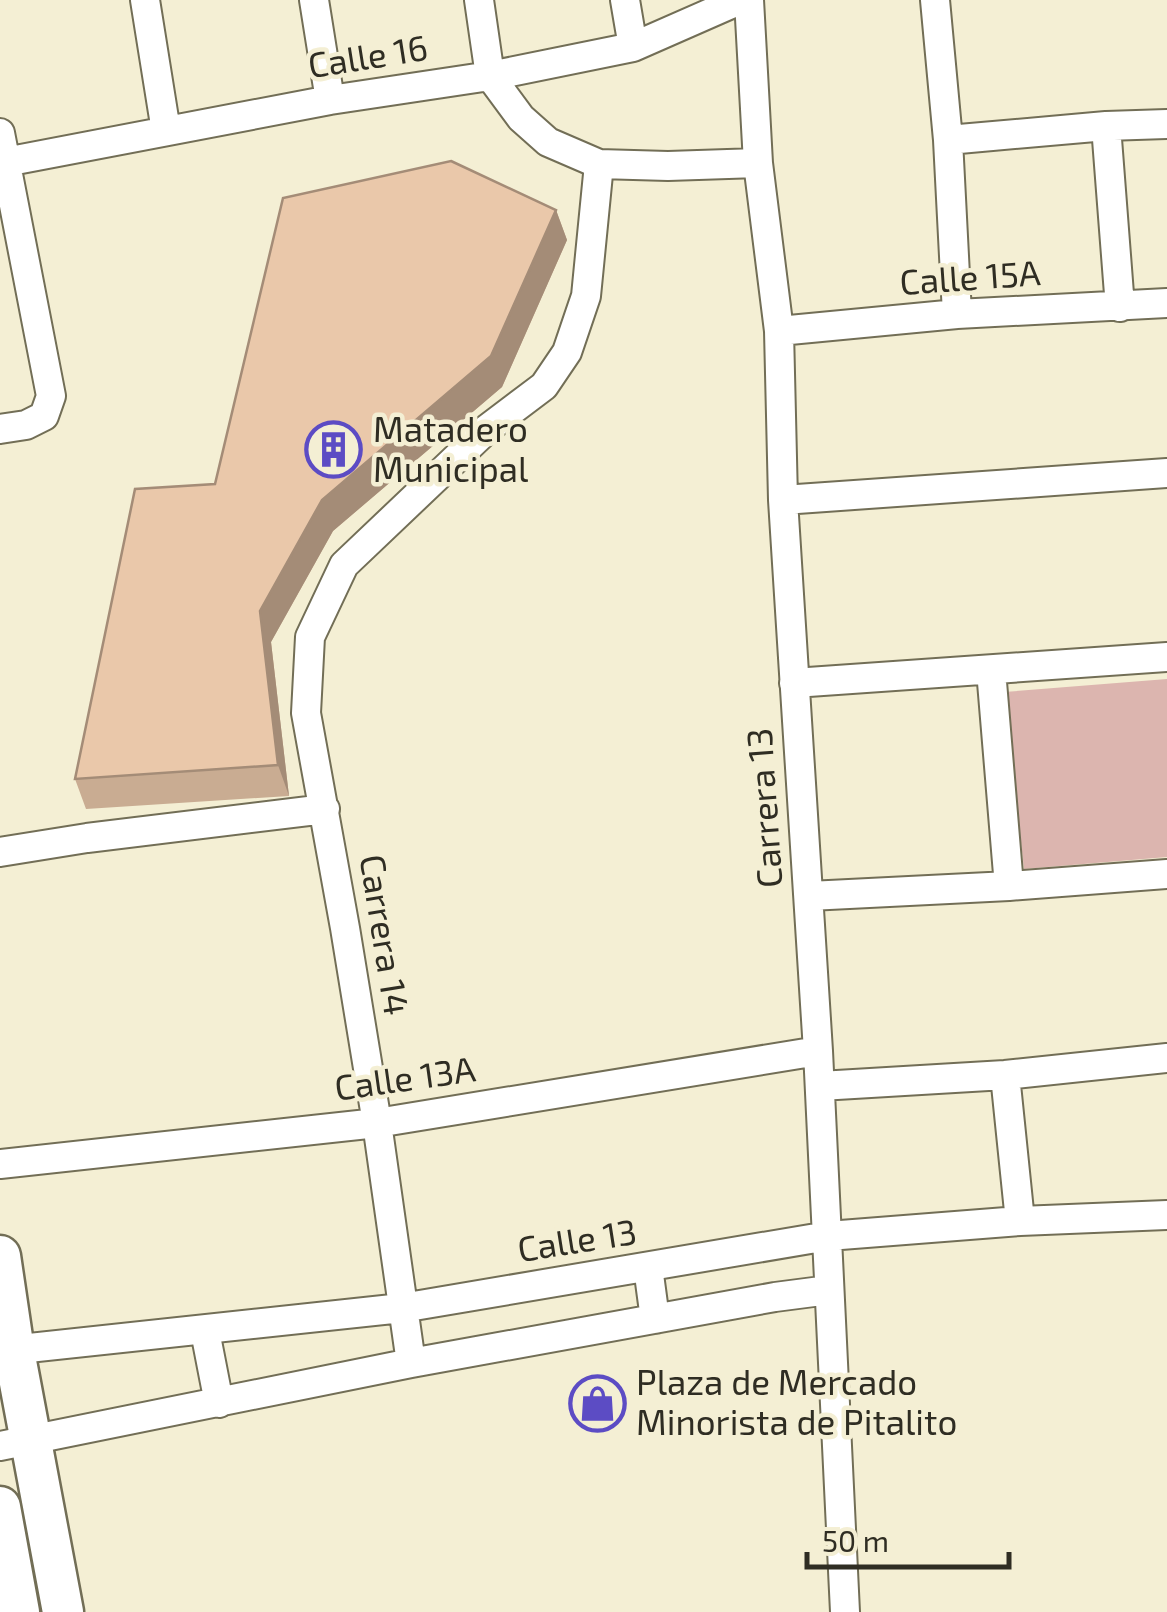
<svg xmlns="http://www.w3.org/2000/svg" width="1167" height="1612" viewBox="0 0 1167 1612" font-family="'Exo 2',sans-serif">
	<rect width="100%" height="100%" fill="#f4efd4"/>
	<!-- green -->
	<path fill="#dcb5af" d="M1167 679V857L1024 869 1004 692Z"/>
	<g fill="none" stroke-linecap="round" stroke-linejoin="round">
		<defs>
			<path id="minor" d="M145 0 166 131
				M314 0 330 100
				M479 0 490 76 521 118 548 142 599 164 668 166 758 163
				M625 0 633 47
				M749 0 758 163 779 331 783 500 818 1051 845 1612
				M935 0 948 140 957 314
				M1106 126 1120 307
				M0 133 51 396 44 416 26 425 0 429
				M948 140 1106 126 1167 124
				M0 163 330 100 490 76 633 47 740 0
				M779 331 957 314 1167 303
				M783 500 1167 473
				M991 670 1009 886
				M794 683 1167 657
				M0 852 87 838 325 809
				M809 896 1009 886 1167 874
				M1005 1075 1020 1221
				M820 1086 1005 1075 1167 1058
				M0 1164 377 1123 818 1051
				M648 1267 655 1319
				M205 1331 219 1403
				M0 1351 402 1308 828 1236 1020 1221 1167 1215
				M411 1363 377 1123 345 928 306 713 310 637 344 565 487 429 544 386 567 352 586 296 599 164
				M0 1446 411 1363 775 1297 829 1290"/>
			<path id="highway" d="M0 1256 14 1351 63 1612
				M0 1507 19 1612"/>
		</defs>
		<!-- minor casing -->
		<use href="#minor" stroke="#726e56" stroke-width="32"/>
		<!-- highway casing -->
		<use href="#highway" stroke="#726e56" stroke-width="45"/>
		<!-- minor -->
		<use href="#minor" stroke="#fff" stroke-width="28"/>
		<!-- highway -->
		<use href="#highway" stroke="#fff" stroke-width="40"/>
	</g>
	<!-- wall -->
	<path fill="#c9ac92" d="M556 210 567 240 502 387 333 531 271 642 289 796 86 809 75 779 215 484Z"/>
	<!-- shaded-wall -->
	<path fill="#a48c77" d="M556 210 567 240 502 387 333 531 271 642 289 796 278 765 260 611 322 500Z"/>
	<!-- building -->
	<path fill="#eac8aa" stroke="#a48c77" stroke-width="2.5" d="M451 161 556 210 491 356 322 500 260 611 278 765 75 779 135 489 215 484 283 198Z"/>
	<!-- icons -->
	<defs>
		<symbol id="building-ring" viewBox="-11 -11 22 22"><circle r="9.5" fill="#f4efd4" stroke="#5c4cc4" stroke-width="1.5"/><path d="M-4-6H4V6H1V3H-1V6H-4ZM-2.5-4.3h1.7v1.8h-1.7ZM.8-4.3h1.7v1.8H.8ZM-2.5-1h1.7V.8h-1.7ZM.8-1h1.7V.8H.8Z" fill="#5c4cc4"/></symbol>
		<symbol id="shop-ring" viewBox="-11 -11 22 22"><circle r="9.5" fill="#f4efd4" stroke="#5c4cc4" stroke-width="1.5"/><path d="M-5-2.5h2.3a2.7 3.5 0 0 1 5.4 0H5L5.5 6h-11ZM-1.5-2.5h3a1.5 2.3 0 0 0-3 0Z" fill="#5c4cc4"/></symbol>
	</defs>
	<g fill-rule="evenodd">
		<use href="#building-ring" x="302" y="418" width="63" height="63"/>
		<use href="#shop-ring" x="566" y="1372" width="63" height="63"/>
	</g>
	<g text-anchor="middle" stroke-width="9" stroke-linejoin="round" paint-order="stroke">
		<!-- street labels -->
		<g font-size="35" fill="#2f2d23" stroke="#f4efd4">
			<text transform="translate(368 57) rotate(-9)" y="12">Calle 16</text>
			<text transform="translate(970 278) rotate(-4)" y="12">Calle 15A</text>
			<text transform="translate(765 808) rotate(-94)" y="12">Carrera 13</text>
			<text transform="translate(384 935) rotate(81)" y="12">Carrera 14</text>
			<text transform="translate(405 1079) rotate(-8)" y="12">Calle 13A</text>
			<text transform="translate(577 1241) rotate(-9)" y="12">Calle 13</text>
		</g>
		<!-- poi labels -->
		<g font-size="35" fill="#2f2d23" stroke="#f4efd4" text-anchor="start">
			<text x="373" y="442">Matadero<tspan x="373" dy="40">Municipal</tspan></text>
			<text x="636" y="1395">Plaza de Mercado<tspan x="636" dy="40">Minorista de Pitalito</tspan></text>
		</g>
	</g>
	<!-- scale -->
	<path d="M807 1552v15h202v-15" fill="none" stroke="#2f2d23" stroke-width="5"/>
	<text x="822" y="1552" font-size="30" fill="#2f2d23" stroke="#f4efd4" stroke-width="8" paint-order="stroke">50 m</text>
</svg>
